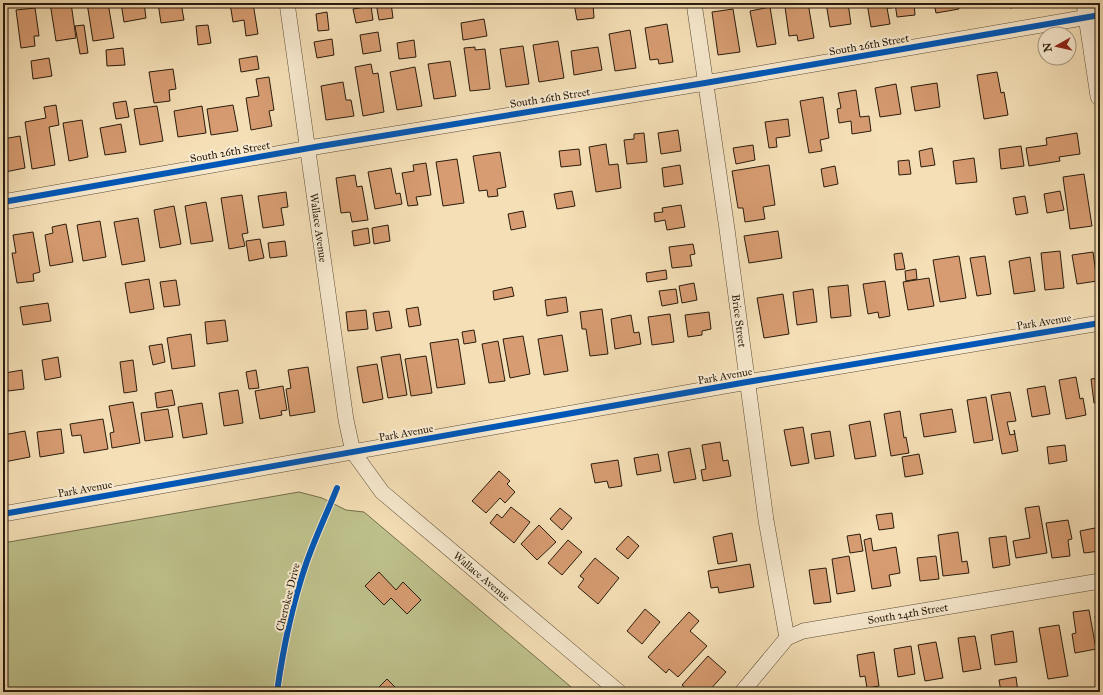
<svg xmlns="http://www.w3.org/2000/svg" width="1103" height="695" font-family="'IM FELL Great Primer',serif">
	<rect width="100%" height="100%" fill="#f5dfb6"/>
	<filter id="stains"><feTurbulence type="fractalNoise" baseFrequency=".005" numOctaves="4"/><feColorMatrix values="0 0 0 0 .2 0 0 0 0 .09 0 0 0 0 .02 0 0 0 .5 -.17"/></filter>
	<radialGradient id="worn" r=".72"><stop offset=".6" stop-color="#630" stop-opacity="0"/><stop offset="1" stop-color="#630" stop-opacity=".3"/></radialGradient>
	<path fill="#bec18c" stroke="#746e4c" d="M299 492 322 498 346 510 364 512 577 692H3V543Z"/>
	<path fill="#d79c71" stroke="#291c0d" d="M50 3H71L76 38 56 41Z
		M87 3H108L114 38 93 41Z
		M121 3H144L146 18 124 22Z
		M158 3H181L184 20 161 23Z
		M230 3H253L258 34 246 36 244 20 233 22Z
		M376 3H391L393 18 379 20Z
		M574 3H593L594 18 577 20Z
		M808 3 814 38 798 41 797 35 789 36 785 7Z
		M826 3H848L851 24 830 27Z
		M867 3H891L892 8H887L890 24 871 27Z
		M895 3H914L915 15 897 17Z
		M934 3H958L959 9 936 13Z
		M1009 3H1039L1010 8Z
		M371 6 373 20 356 23 353 9Z
		M770 7 776 44 757 47 750 11Z
		M35 8 39 36H34L35 46 21 48 16 10Z
		M733 9 740 52 718 55 712 12Z
		M327 12 329 30 318 31 316 14Z
		M3 16 7 45H3Z
		M484 19 487 36 463 40 461 23Z
		M667 24 673 62 659 64 658 59 650 60 645 28Z
		M84 25 88 53 80 54 75 26Z
		M208 25 211 43 198 45 196 26Z
		M630 30 636 68 615 71 609 34Z
		M378 32 381 51 363 54 360 35Z
		M332 39 334 55 317 58 314 42Z
		M414 40 416 57 399 59 397 43Z
		M558 41 564 78 539 82 533 45Z
		M523 46 529 84 506 87 500 49Z
		M475 47V50L485 49 490 89 470 91 464 48Z
		M598 47 602 70 574 75 571 51Z
		M123 48 125 65 107 66 106 50Z
		M257 56 259 69 241 72 239 59Z
		M49 58 52 76 33 79 31 61Z
		M450 61 456 96 434 99 428 64Z
		M371 64 373 74 378 73 384 112 363 116 355 67Z
		M415 67 422 106 397 110 390 72Z
		M173 69 176 89 169 90 170 101 154 103 149 72Z
		M997 72 1001 93 1004 92 1008 115 984 119 977 75Z
		M269 77 274 110 269 111 272 126 251 130 246 98 259 96 256 79Z
		M343 82 346 100H351L354 116 326 120 321 86Z
		M937 83 940 107 915 111 911 87Z
		M896 84 901 114 880 117 875 88Z
		M856 90 860 117 869 116 871 131 852 134 851 121 839 123 837 109 841 108 838 93Z
		M823 97 829 138 820 140 822 151 809 153 800 101Z
		M126 101 129 117 116 119 113 103Z
		M56 105 59 125 49 127 55 165 32 169 25 122 46 118 44 107Z
		M233 105 238 131 211 135 207 109Z
		M157 106 163 141 140 145 134 109Z
		M202 106 206 133 178 137 174 111Z
		M788 119 790 136 776 138 777 147 769 148 765 122Z
		M82 120 88 157 69 161 63 123Z
		M121 124 126 152 105 155 100 128Z
		M678 130 681 151 661 154 658 133Z
		M644 133 647 162 627 164 624 140 634 139V134Z
		M1077 133 1080 154 1059 157 1060 161 1029 166 1026 148 1047 145 1046 138Z
		M20 136 25 168 5 172 3 157V139Z
		M606 144 609 165 618 164 621 188 596 192 589 147Z
		M753 145 755 160 736 164 733 148Z
		M1021 146 1024 166 1001 169 999 149Z
		M932 148 935 165 921 167 919 151Z
		M579 149 581 165 561 167 559 151Z
		M500 152 506 187 497 189 498 196 488 197 487 190 479 191 473 156Z
		M974 158 977 182 956 184 953 161Z
		M457 159 464 203 443 206 436 162Z
		M909 160 911 174 899 175 898 161Z
		M426 163 431 195 416 197 418 205 408 206 402 173 414 171 413 165Z
		M680 165 683 184 664 187 662 168Z
		M769 165 775 205 763 207 765 219 745 222 743 208H738L732 171Z
		M835 166 838 184 824 187 821 169Z
		M391 168 396 194 400 193 402 204 375 209 368 172Z
		M1084 174 1092 226 1070 229 1063 177Z
		M355 175 357 187 362 186 368 220 352 222 350 212 341 213 336 178Z
		M572 191 575 206 557 209 554 194Z
		M1060 191 1064 210 1047 213 1044 194Z
		M286 192 288 207 281 208 284 225 263 228 258 196Z
		M242 195 248 233 242 234 245 246 229 249 221 198Z
		M1025 196 1028 213 1016 215 1013 198Z
		M206 202 213 241 191 244 185 206Z
		M681 205 685 227 667 230 665 220 655 222 654 213 663 212 662 208Z
		M174 206 181 244 160 248 154 210Z
		M523 211 526 227 511 230 508 214Z
		M138 218 145 261 122 265 114 222Z
		M100 221 106 257 83 261 77 225Z
		M66 224 73 262 50 266 45 235 53 233 52 227Z
		M388 225 390 241 374 244 372 228Z
		M368 228 370 243 354 246 352 231Z
		M778 231 782 258 749 263 744 236Z
		M33 232 40 272 33 274 34 281 17 283 12 253H16L13 235Z
		M260 239 264 258 249 261 246 241Z
		M285 241 287 256 270 258 268 243Z
		M693 244 695 254 690 255 692 266 672 268 669 247Z
		M1060 251 1064 288 1045 290 1041 253Z
		M1093 252 1097 281 1077 284 1072 255Z
		M902 253 905 269 896 270 894 254Z
		M959 256 966 298 940 302 933 260Z
		M985 256 991 294 977 296 970 258Z
		M1030 257 1035 291 1014 294 1009 261Z
		M916 269 917 279 906 281 905 271Z
		M666 270 667 279 647 282 646 273Z
		M929 278 934 306 908 310 903 282Z
		M149 279 154 309 130 313 125 283Z
		M176 280 180 305 164 307 160 282Z
		M885 281 890 316 879 318 878 312 868 314 863 284Z
		M694 283 697 300 682 303 679 286Z
		M848 285 851 316 831 318 828 287Z
		M512 287 514 296 494 300 493 291Z
		M676 289 678 303 662 306 659 291Z
		M813 289 817 322 797 325 793 292Z
		M783 294 789 334 764 338 757 298Z
		M566 297 568 312 547 316 545 300Z
		M48 303 51 321 23 325 20 307Z
		M418 307 421 325 409 327 406 309Z
		M602 309 608 354 590 356 586 329H582L580 312Z
		M366 310 368 329 348 331 346 312Z
		M389 311 392 328 376 331 373 313Z
		M709 312 711 329 702 331V335L688 337 685 315Z
		M670 314 674 342 652 345 648 317Z
		M631 315 634 333 639 332 641 344 615 349 611 319Z
		M225 320 228 341 207 344 205 322Z
		M474 330 476 342 464 344 462 332Z
		M191 334 195 366 172 369 167 338Z
		M562 335 568 371 544 375 538 339Z
		M523 336 530 374 510 378 503 339Z
		M458 339 465 384 437 388 430 343Z
		M498 341 505 381 489 383 482 344Z
		M162 344 165 362 153 365 149 346Z
		M400 354 407 395 388 398 381 357Z
		M426 356 432 393 411 396 405 359Z
		M58 357 61 377 45 380 42 360Z
		M133 360 137 391 124 393 120 362Z
		M377 364 383 399 363 403 357 367Z
		M308 367 315 412 290 416 286 389 291 388 288 370Z
		M22 370 24 389 8 391 5 373Z
		M256 370 259 388 249 389 246 372Z
		M1076 377 1080 399 1083 398 1086 415 1066 419 1059 380Z
		M1100 378V403H1094L1091 379Z
		M283 386 287 410 281 411 282 415 260 419 255 391Z
		M1045 386 1050 414 1032 417 1027 389Z
		M172 390 175 405 157 408 155 393Z
		M238 390 243 423 224 426 219 393Z
		M1010 392 1016 421 1007 422 1010 435 1015 434 1014 430 1018 451 1002 454 991 395Z
		M986 397 993 440 974 443 967 400Z
		M133 402 140 443 112 448 110 433 114 432 109 406Z
		M202 403 207 434 183 438 178 407Z
		M168 409 173 437 145 441 141 413Z
		M952 409 956 432 924 437 920 414Z
		M900 411 904 438 906 437 909 453 891 456 884 414Z
		M103 419 108 449 84 453 81 435 72 436 70 424Z
		M870 421 876 456 855 459 849 425Z
		M803 427 809 463 791 466 784 430Z
		M61 429 64 453 40 457 37 432Z
		M25 431 30 457 4 462 3 435Z
		M830 431 834 456 815 459 811 434Z
		M720 442 723 461 728 460 731 476 703 481 701 470 706 469 702 445Z
		M1065 445 1067 461 1049 464 1047 447Z
		M690 448 696 479 674 483 668 452Z
		M658 454 661 471 637 475 634 458Z
		M919 454 923 474 905 477 902 457Z
		M618 460 622 486 609 488 607 481 595 483 591 464Z
		M499 471 510 481 507 484 515 492 505 503 500 498 486 513 472 501Z
		M1039 506 1047 553 1016 558 1013 541 1030 538 1025 508Z
		M511 507 530 522 514 543 490 523 497 514 502 518Z
		M560 508 572 518 562 530 550 519Z
		M892 513 894 528 879 530 876 515Z
		M1068 520 1072 539 1068 540 1070 556 1052 558 1046 523Z
		M539 525 556 542 537 560 521 544Z
		M1100 527V551L1084 553 1080 531Z
		M958 532 962 562 967 561 969 573 943 576 938 535Z
		M732 533 737 561 718 564 713 537Z
		M860 534 863 551 850 553 847 536Z
		M628 536 639 546 628 559 616 549Z
		M1006 536 1010 565 993 568 989 538Z
		M871 538 873 551 896 547 900 573 889 575 891 586 872 589 864 540Z
		M568 540 582 552 562 575 548 563Z
		M849 556 855 591 837 594 832 559Z
		M936 556 939 579 920 581 917 558Z
		M595 558 619 578 598 604 578 587 584 579 580 576Z
		M750 564 754 587 719 593 718 587 711 588 708 571Z
		M826 568 831 602 814 604 809 570Z
		M379 572 396 590 403 582 421 600 407 614 391 598 384 605 365 586Z
		M645 609 660 622 642 644 627 631Z
		M1089 610 1096 649 1075 653 1072 634 1076 633 1073 612Z
		M689 612 699 621 690 631 707 646 678 677 669 669 666 673 648 657Z
		M1100 615V632H1098L1095 616Z
		M1059 625 1068 676 1048 679 1039 628Z
		M1013 631 1017 662 995 665 991 635Z
		M975 636 981 669 963 672 958 638Z
		M936 642 943 678 925 681 918 645Z
		M911 646 915 674 898 677 894 649Z
		M874 652 879 686 867 688 865 676 860 677 857 655Z
		M708 656 726 672 708 692H690L682 685Z
		M1016 677 1018 692H1001L999 680Z
		M387 679 400 692H374Z"/>
	<g fill="none" stroke-linecap="round" stroke-linejoin="round">
		<g stroke="#5c4d37" stroke-width="16">
			<g id="minor">
				<path id="s1" d="M287 3 346 420 353 452 382 492 619 692"/>
				<path id="s2" d="M694 3 727 229 766 520 787 638"/>
				<path d="M3 202 321 146 705 83 1100 15"/>
				<path d="M3 514 747 382 1100 323"/>
				<path id="s3" d="M742 692 787 638 803 631 1100 581"/>
			</g>
		</g>
		<g stroke="#5c4d37" stroke-width="20">
			<path id="tertiary" d="M1086 3 1100 96"/>
		</g>
		<use href="#minor" stroke="#f8ead0" stroke-width="15"/>
		<use href="#tertiary" stroke="#f8ead0" stroke-width="19"/>
		<g stroke="#f8ead0" stroke-width="8">
			<path id="cycleway" d="M3 202 321 146 705 83 1100 15
				M3 514 747 382 1100 323
				M277 692C283 649 292 605 306 564 315 538 327 513 337 488"/>
		</g>
		<use href="#cycleway" stroke="#0057b8" stroke-width="6"/>
	</g>
	<g text-anchor="middle" dominant-baseline="central" stroke-width="4" stroke-linejoin="round" paint-order="stroke">
		<g font-size="11" fill="#291c0d" stroke="#f8ead0">
			<text transform="translate(869 45) rotate(-10)">South 26th Street</text>
			<text transform="translate(550 98) rotate(-9)">South 26th Street</text>
			<text transform="translate(230 152) rotate(-10)">South 26th Street</text>
			<text stroke="none"><textPath href="#s1" startOffset="227">Wallace Avenue</textPath></text>
			<text stroke="none"><textPath href="#s2" startOffset="321">Brice Street</textPath></text>
			<text transform="translate(1044 322) rotate(-9)">Park Avenue</text>
			<text transform="translate(725 376) rotate(-10)">Park Avenue</text>
			<text transform="translate(406 433) rotate(-10)">Park Avenue</text>
			<text transform="translate(85 489) rotate(-10)">Park Avenue</text>
			<text stroke="none"><textPath href="#s1" startOffset="634">Wallace Avenue</textPath></text>
			<text transform="translate(288 597) rotate(-76)">Cherokee Drive</text>
			<text stroke="none"><textPath href="#s3" startOffset="194">South 24th Street</textPath></text>
		</g>
	</g>
	<rect width="1103" height="695" fill="none" stroke="#f5dfb6" stroke-width="16"/>
	<rect x="4" y="4" width="1095" height="687" fill="none" stroke="#291c0d" stroke-width="2"/>
	<rect x="8" y="8" width="1087" height="679" fill="none" stroke="#291c0d"/>
	<g transform="translate(1057 46) rotate(262)"><circle r="19" fill="#f8ead0" stroke="#a59882"/>
	<path d="M0-3L7 15L0 10L-7 15Z" fill="#8f2418"/>
	<text y="-6" font-size="11" font-weight="bold" text-anchor="middle" fill="#291c0d">N</text>
	</g>
	<rect width="100%" height="100%" filter="url(#stains)"/>
	<rect width="100%" height="100%" fill="url(#worn)"/>
</svg>
